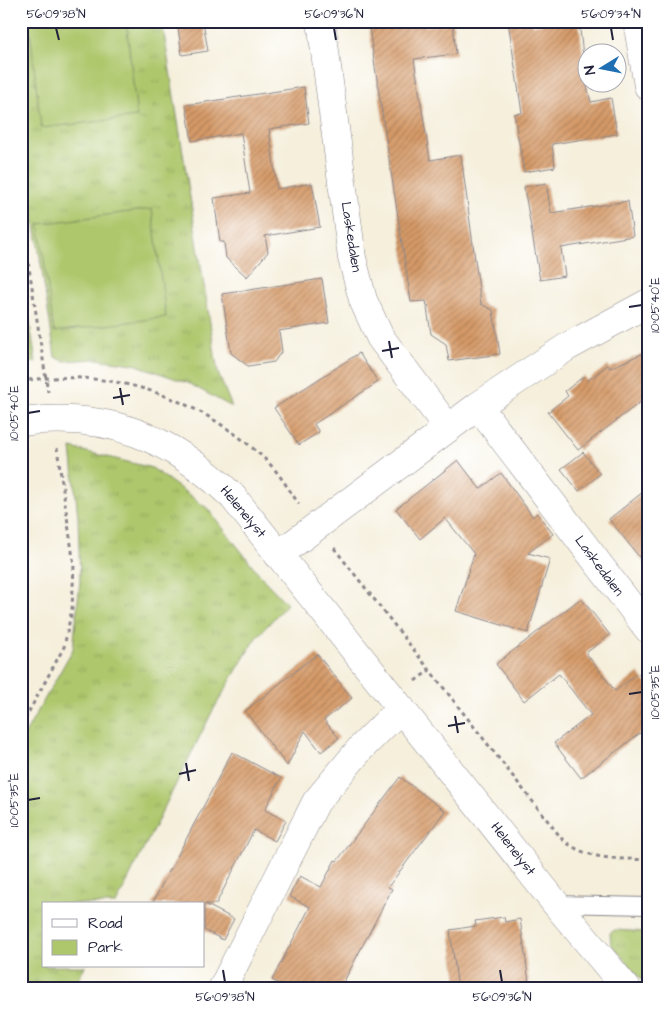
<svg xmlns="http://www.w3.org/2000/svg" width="669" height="1010" font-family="'Architects Daughter',sans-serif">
	<defs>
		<pattern id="grass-tufts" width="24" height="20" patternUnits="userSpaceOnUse" patternTransform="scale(1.25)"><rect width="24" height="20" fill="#aec76c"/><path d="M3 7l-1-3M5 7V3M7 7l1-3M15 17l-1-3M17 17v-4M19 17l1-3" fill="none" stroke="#95ab5e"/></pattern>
		<pattern id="building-hatch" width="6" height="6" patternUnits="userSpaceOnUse" patternTransform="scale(1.25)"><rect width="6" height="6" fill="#d69a67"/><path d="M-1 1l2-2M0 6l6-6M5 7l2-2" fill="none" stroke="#ad7d56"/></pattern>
	</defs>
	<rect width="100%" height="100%" fill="#fff"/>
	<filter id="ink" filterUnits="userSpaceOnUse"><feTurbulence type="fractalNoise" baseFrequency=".02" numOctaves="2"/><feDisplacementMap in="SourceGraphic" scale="10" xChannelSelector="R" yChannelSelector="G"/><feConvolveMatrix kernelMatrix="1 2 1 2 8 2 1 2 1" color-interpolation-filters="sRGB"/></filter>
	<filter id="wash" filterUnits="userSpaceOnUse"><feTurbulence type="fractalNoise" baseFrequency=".0096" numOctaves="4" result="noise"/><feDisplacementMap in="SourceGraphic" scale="20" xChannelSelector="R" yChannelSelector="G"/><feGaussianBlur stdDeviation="1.12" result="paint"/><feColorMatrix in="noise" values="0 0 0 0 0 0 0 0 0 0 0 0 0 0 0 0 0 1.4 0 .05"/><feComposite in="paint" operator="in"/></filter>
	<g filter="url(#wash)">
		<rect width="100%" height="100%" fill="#f5efdc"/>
		<path fill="url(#grass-tufts)" stroke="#687454" d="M21 21H162L218 373 232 407 188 383 134 364 96 359 64 361 55 357 21 132Z
			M21 268 36 362 21 364Z
			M71 448 152 468 207 508 264 580 287 604 255 639 212 712 116 904H44V966H85L73 989H21V741L73 649 80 581 78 517Z
			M615 930 648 932V987L611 944 610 933Z"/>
		<path fill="#aec76c" stroke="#687454" d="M29 21H126L137 117 41 128Z
			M152 209 166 317 54 332 39 224Z"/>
		<g id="blocks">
			<path fill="url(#building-hatch)" d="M177 21H203L208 51 182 55Z
				M368 21H424L425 26 453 23 456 54 414 59 430 160 461 155 481 304 493 310 500 354 449 361 446 344 431 334 427 308 429 306H427L426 301 411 302Z
				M508 21H532L533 25 557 21H579L586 82 591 102 611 98 617 134 552 144 555 167 524 172 514 114 522 113Z
				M304 87 309 123 269 129 277 189 312 183 320 227 265 236 268 252 247 277 226 258 224 242H220L214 198 250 193 241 133 192 141 186 105Z
				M546 183 551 213 628 201 633 236 561 248 565 276 540 280 524 187Z
				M322 279 329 323 279 331 282 351 274 362 248 366 231 353 222 294Z
				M648 351V396L578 450 548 412 568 396 565 391 584 376 587 381 608 365 610 368Z
				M359 353 378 382 314 424 319 432 299 445 274 408Z
				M583 452 600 474 579 491 561 469Z
				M458 460 480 489 501 473 533 517 537 513 553 534 528 553 550 559 528 633 456 611 474 554 445 518 420 539 396 509Z
				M648 488V568L609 519Z
				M581 598 610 635 586 653 615 691 638 673 648 685V727L581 778 554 743 591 715 559 674 524 701 496 664Z
				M317 654 352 698 324 720 339 738 321 752 305 731 287 766 245 711Z
				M232 752 281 778 265 810 286 821 275 841 254 830 216 904H205L234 919 223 940 204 930V904H152Z
				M400 777 445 811 388 887 392 889 340 989H288L272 980 310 907 289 896 300 876 321 887 335 860 337 861Z
				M504 917 505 922 520 919 530 989H458L450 930 476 926 475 921Z"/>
		</g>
	</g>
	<g filter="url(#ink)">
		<use href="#blocks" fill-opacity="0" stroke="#8c888c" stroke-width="1"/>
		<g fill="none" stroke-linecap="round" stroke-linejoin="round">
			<g stroke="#8c888c" stroke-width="18">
				<path id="lane" d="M556 904 648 906"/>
			</g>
			<g stroke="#8c888c" stroke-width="29">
				<path id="street" d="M321 21 352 258 363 300 380 337 448 428
					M637 21 648 86
					M478 406 648 629
					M21 422C108 411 171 437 233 497L556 904 627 989
					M278 555 478 406 567 347 648 303
					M222 989 316 802 361 748 401 708"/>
			</g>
			<path stroke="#8c888c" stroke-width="3" stroke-dasharray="4 4" stroke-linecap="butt" d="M21 215 48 392
				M21 381C113 367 200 397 267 461 279 473 289 490 299 504
				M334 548 562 839C588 861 616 858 648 860
				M415 681 430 670
				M21 726 64 647 72 609 74 565 57 448"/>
			<use href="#lane" stroke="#fff" stroke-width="16"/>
			<use href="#street" stroke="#fff" stroke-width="28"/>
		</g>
	</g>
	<path fill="none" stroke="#22223b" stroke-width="2" d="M56 28 59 40M334 28 336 40M611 28 613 40M629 307 642 305M389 341 392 358M382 351 399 348M120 388 123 405M113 398 130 395M28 413 40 411M629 694 642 692M455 716 458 733M448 726 465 723M186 763 189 781M179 774 196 770M28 800 40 798M223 970 225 982M500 970 502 982"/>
	<g text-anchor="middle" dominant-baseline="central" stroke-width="5" stroke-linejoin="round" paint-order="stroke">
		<g font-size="14" fill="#22223b" stroke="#fff">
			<text transform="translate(351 237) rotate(81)">Laskedalen</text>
			<text transform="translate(243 512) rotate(50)">Helenelyst</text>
			<text transform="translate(599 566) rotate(53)">Laskedalen</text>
			<text transform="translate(513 849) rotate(52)">Helenelyst</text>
		</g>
	</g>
	<rect width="669" height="1010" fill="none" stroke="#fff" stroke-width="55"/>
	<rect x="42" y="902" width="162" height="65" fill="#ffffff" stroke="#a7a7b1"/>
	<rect x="52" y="919" width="25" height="8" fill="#ffffff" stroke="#a7a7b1"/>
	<text x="88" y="928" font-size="15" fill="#22223b">Road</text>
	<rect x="52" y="940" width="25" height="15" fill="#aec76c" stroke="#a7a7b1"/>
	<text x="88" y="952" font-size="15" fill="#22223b">Park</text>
	<g transform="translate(602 68) rotate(260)"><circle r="24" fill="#ffffff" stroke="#a7a7b1"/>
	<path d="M0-4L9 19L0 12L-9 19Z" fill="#1f6fb2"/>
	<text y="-8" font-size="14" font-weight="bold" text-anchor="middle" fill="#22223b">N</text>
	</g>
	<rect x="28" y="28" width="614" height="954" fill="none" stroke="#22223b" stroke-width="2"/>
	<g font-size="12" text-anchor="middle" fill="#22223b">
		<text x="56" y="18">56°09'38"N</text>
		<text x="334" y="18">56°09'36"N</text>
		<text x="611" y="18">56°09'34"N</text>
		<text transform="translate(655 305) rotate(-90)" y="4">10°05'40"E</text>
		<text transform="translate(14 413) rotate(-90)" y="4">10°05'40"E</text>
		<text transform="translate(655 692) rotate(-90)" y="4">10°05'35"E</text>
		<text transform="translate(14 800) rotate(-90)" y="4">10°05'35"E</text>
		<text x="225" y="1001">56°09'38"N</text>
		<text x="502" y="1001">56°09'36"N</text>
	</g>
</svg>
